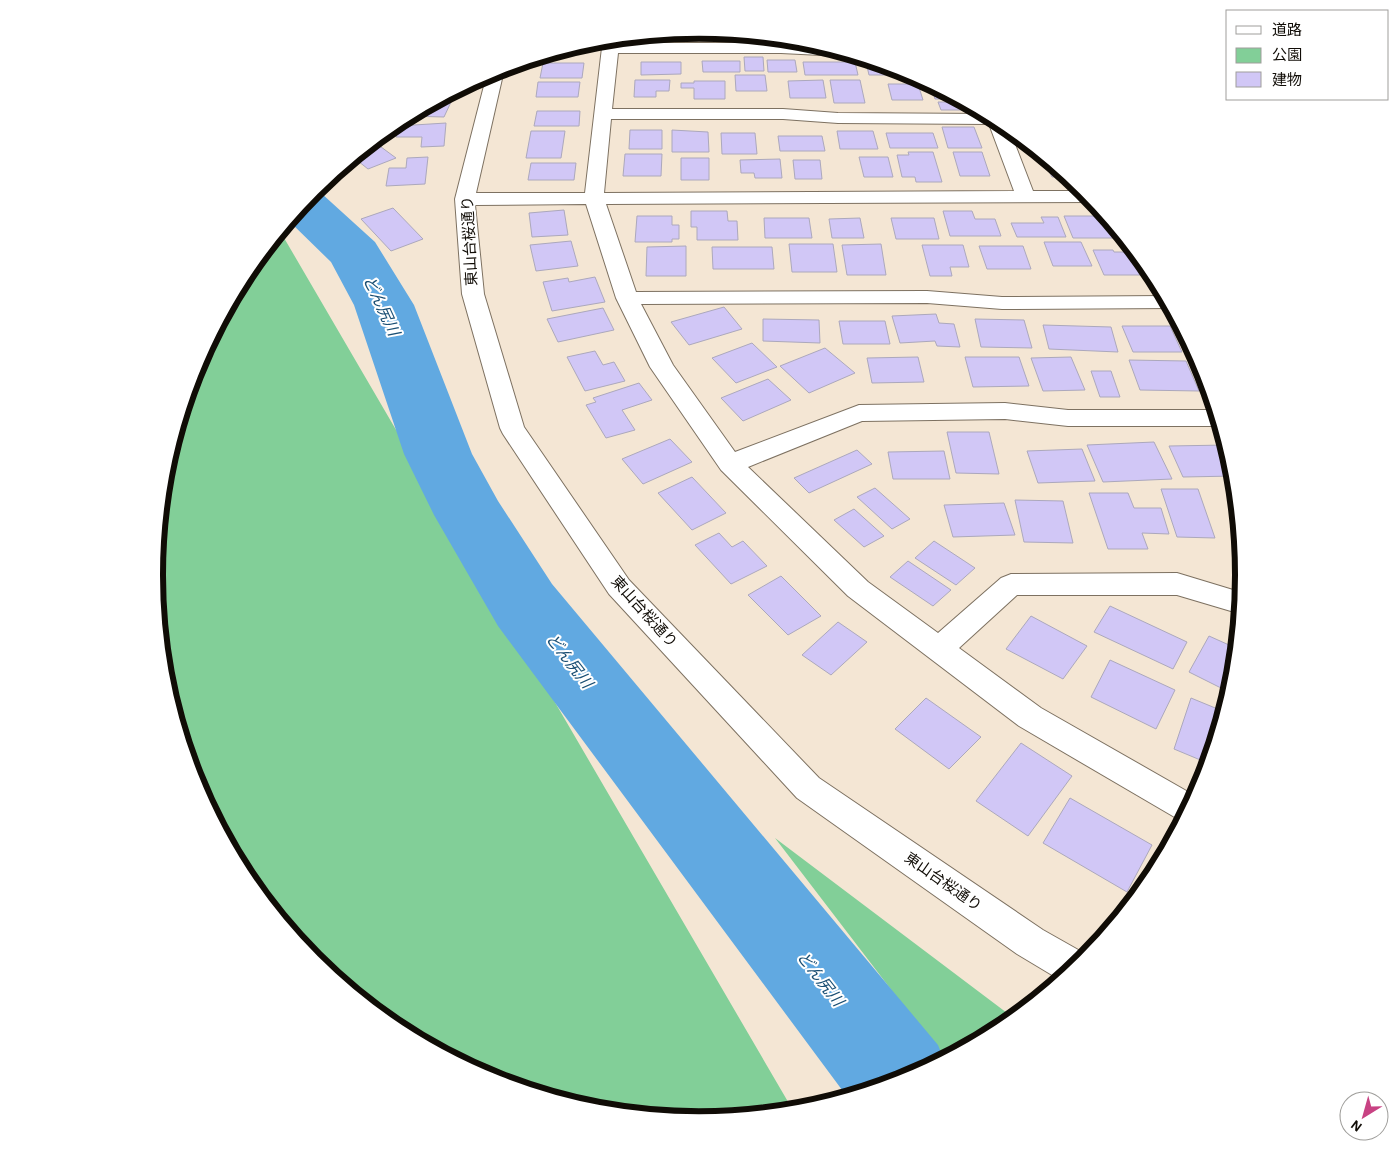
<svg xmlns="http://www.w3.org/2000/svg" width="1399" height="1151" font-family="'Alegreya Sans','Noto Sans JP',sans-serif">
	<rect width="100%" height="100%" fill="#f4e6d4"/>
	<path fill="#82cf98" d="M280 231 794 1112 699 1121 593 1110 490 1079 396 1029 314 961 246 878 195 784 164 682 154 575 165 469 196 366 246 272Z
		M775 838 1015 1019 1002 1029 945 1060Z"/>
	<g fill="none" stroke-linecap="round" stroke-linejoin="round">
		<path fill="#61a9e1" fill-rule="evenodd" d="M313 191 321 193 375 242 414 305 472 454 498 501 552 584 938 1045 944 1060 908 1080 848 1098 498 626 434 515 404 454 354 305 331 262 289 221Z"/>
	</g>
	<path fill="#d1c7f6" stroke="#aca8bc" d="M700 30 720 32V35H685V31Z
		M589 42 588 49H572L571 55H546Z
		M744 57H763L764 71H745Z
		M767 60H795L797 72H768Z
		M702 61H740V72H703Z
		M641 62H681V74L641 75Z
		M803 62H855L858 75H805Z
		M866 62H878L906 71 907 75H869Z
		M543 63H584L582 78H540Z
		M735 75H765L767 91H736Z
		M635 80H670L669 91H656V97H634Z
		M823 80 826 98H790L788 81Z
		M830 80H860L865 103H834Z
		M694 81H725V99H694V88H681V83H694Z
		M538 82H580L578 97H536Z
		M888 84H918L923 100H892Z
		M930 84H931L960 99H935Z
		M434 102H451L444 117 407 116Z
		M938 102H965L968 110H941Z
		M537 111H580L579 126H534Z
		M446 123 444 146 421 147 422 137H396L398 126Z
		M942 127H974L982 148H948Z
		M630 130H662V149H629Z
		M672 130 708 132 709 152H672Z
		M531 131H565L561 158H526Z
		M837 131H873L878 149H840Z
		M721 133H755L757 154H722Z
		M886 133H933L938 148H890Z
		M778 136H822L825 151H780Z
		M377 144 396 158 368 169 353 157 364 149Z
		M908 152H933L942 182H916L915 177H902L897 155H909Z
		M953 152H982L990 176H960Z
		M625 154H662L661 176H623Z
		M428 157 425 184 386 186 389 168H406L407 158Z
		M859 157H888L893 177H864Z
		M681 158H709V180H681Z
		M780 159 782 178H755L754 173H741L740 160Z
		M793 160H820L822 179H795Z
		M531 163H576L574 180H528Z
		M1057 166 1079 184 1070 185 1066 177H1052L1047 167Z
		M393 208 423 239 391 251 361 219Z
		M564 210 568 235 532 237 529 213Z
		M691 211H727L728 221H737L738 240H697V227H691Z
		M943 211H972L975 219H995L1001 236H950Z
		M637 216H672V225H679V239H672V242H635Z
		M1064 216H1099L1101 222H1112L1125 238H1073Z
		M1041 217H1058L1066 237H1017L1011 223H1044Z
		M764 218H809L812 238H765Z
		M860 218 864 238H832L829 219Z
		M891 218H934L939 239H896Z
		M571 241 578 266 536 271 530 245Z
		M1044 242H1081L1092 266H1053Z
		M789 244H833L837 272H792Z
		M881 244 886 275H847L842 245Z
		M922 245H963L969 267H950L952 276H930Z
		M686 246V276H646L647 247Z
		M979 246H1023L1031 269H987Z
		M712 247H772L774 269H713Z
		M1093 250H1113L1114 252H1130L1140 275H1104Z
		M595 277 605 302 552 311 543 282 568 278 569 282Z
		M724 307 742 329 689 345 671 322Z
		M603 308 614 330 558 342 547 319Z
		M936 314 939 323 954 324 960 347 937 346 935 341 900 343 892 316Z
		M763 319 819 320 820 343 763 341Z
		M975 319 1024 320 1032 348 981 347Z
		M839 321H885L890 344H843Z
		M1043 325 1111 327 1118 352 1049 349Z
		M1122 326H1170L1182 352H1133Z
		M752 343 777 367 736 383 712 358Z
		M825 348 855 373 809 393 780 366Z
		M595 351 603 365 614 362 625 381 585 391 567 357Z
		M918 357 924 382 872 383 867 358Z
		M965 357H1019L1029 386 973 387Z
		M1071 357 1085 390 1043 391 1031 358Z
		M1129 360 1186 361 1199 391 1140 390Z
		M1091 371H1111L1120 397H1100Z
		M768 379 791 400 743 421 721 398Z
		M639 383 652 400 622 410 635 430 606 438 586 405 596 402 593 398Z
		M947 432H989L999 474 956 473Z
		M670 439 692 462 643 484 622 459Z
		M1154 442 1172 479 1103 482 1087 445Z
		M1227 445 1235 476 1183 477 1169 446Z
		M1082 449 1095 481 1038 483 1027 451Z
		M857 450 872 464 809 493 794 478Z
		M944 451 950 479H893L888 452Z
		M692 477 726 513 692 530 658 493Z
		M875 488 910 519 892 529 857 497Z
		M1161 489H1198L1215 538 1177 537Z
		M1089 493H1128L1134 508H1161L1169 534 1142 533 1148 549H1108Z
		M1015 500 1063 501 1073 543 1024 542Z
		M1004 503 1015 535 953 537 944 505Z
		M854 509 884 536 864 547 834 520Z
		M719 533 732 547 743 541 767 566 731 584 695 545Z
		M934 541 975 568 956 585 915 558Z
		M908 561 951 590 933 606 890 577Z
		M781 576 821 616 788 635 748 595Z
		M1110 606 1187 642 1173 669 1094 632Z
		M1031 616 1087 646 1063 679 1006 649Z
		M838 622 867 642 831 675 802 655Z
		M1209 636 1238 649 1234 682 1231 693 1189 672Z
		M1110 660 1175 690 1156 729 1091 697Z
		M926 698 981 737 949 769 895 729Z
		M1191 698 1225 712 1210 764 1174 749Z
		M1021 743 1072 776 1028 836 976 801Z
		M1070 798 1152 845 1127 892 1043 843Z
		M1168 846 1170 847 1149 884Z"/>
	<g fill="none" stroke-linecap="round" stroke-linejoin="round">
		<g stroke="#7d7161" stroke-width="2">
			<path id="minor" d="M618 38 619 43H781L821 45 848 53 841 56 781 53H618L612 109H783L838 113 987 114 1008 126 1033 191H1086L1095 202 606 204 636 292 927 291 1002 297 1165 296 1172 308 1002 309 927 303 641 304 673 365 735 452 859 405 1005 403 1068 410H1217L1221 425 1219 426H1068L1005 419 862 421 748 467 868 582 938 633 1001 578 1011 574 1177 573 1243 593 1241 614 1177 595H1017L959 648 1041 708 1197 797 1183 822 1019 726 848 596 721 470 650 367 616 298 586 204 475 205 484 294 524 427 629 580 819 778 1043 930 1089 956 1062 981 1017 954 797 798 609 594 503 434 500 428 462 294 455 199 487 74 503 68 504 70 476 193H585L603 39ZM611 119H783L838 123 989 124 1014 191 604 193Z"/>
		</g>
		<use href="#minor" fill="#fff" fill-rule="evenodd"/>
	</g>
	<g text-anchor="middle" dominant-baseline="central" stroke-width="4" stroke-linejoin="round" paint-order="stroke">
		<g font-size="15" fill="#100c06" stroke="#fff">
			<text transform="translate(470 241) rotate(-93)">東山台桜通り</text>
			<text transform="translate(644 612) rotate(48)">東山台桜通り</text>
			<text transform="translate(943 882) rotate(35)">東山台桜通り</text>
		</g>
		<g font-size="16" font-style="italic" fill="#1a4f74" stroke="#fff">
			<text transform="translate(381 306) rotate(65)">どん尻川</text>
			<text transform="translate(569 661) rotate(52)">どん尻川</text>
			<text transform="translate(820 979) rotate(52)">どん尻川</text>
		</g>
	</g>
	<path d="M0 0H1399V1151H0ZM163 575a536 536 0 1 1 1072 0a536 536 0 1 1-1072 0Z" fill="#fff" fill-rule="evenodd"/>
	<path fill="none" stroke="#100c06" stroke-width="6" d="M163 575a536 536 0 1 1 1072 0a536 536 0 1 1-1072 0Z"/>
	<rect x="1226" y="10" width="162" height="90" fill="#ffffff" stroke="#9f9e9b"/>
	<rect x="1236" y="26" width="25" height="8" fill="#ffffff" stroke="#9f9e9b"/>
	<text x="1272" y="35" font-size="15" fill="#100c06">道路</text>
	<rect x="1236" y="48" width="25" height="15" fill="#82cf98" stroke="#9f9e9b"/>
	<text x="1272" y="60" font-size="15" fill="#100c06">公園</text>
	<rect x="1236" y="72" width="25" height="15" fill="#d1c7f6" stroke="#9f9e9b"/>
	<text x="1272" y="85" font-size="15" fill="#100c06">建物</text>
	<g transform="translate(1364 1116) rotate(217)"><circle r="24" fill="#ffffff" stroke="#9f9e9b"/>
	<path d="M0-4L9 19L0 12L-9 19Z" fill="#c84283"/>
	<text y="-8" font-size="14" font-weight="bold" text-anchor="middle" fill="#100c06">N</text>
	</g>
</svg>
